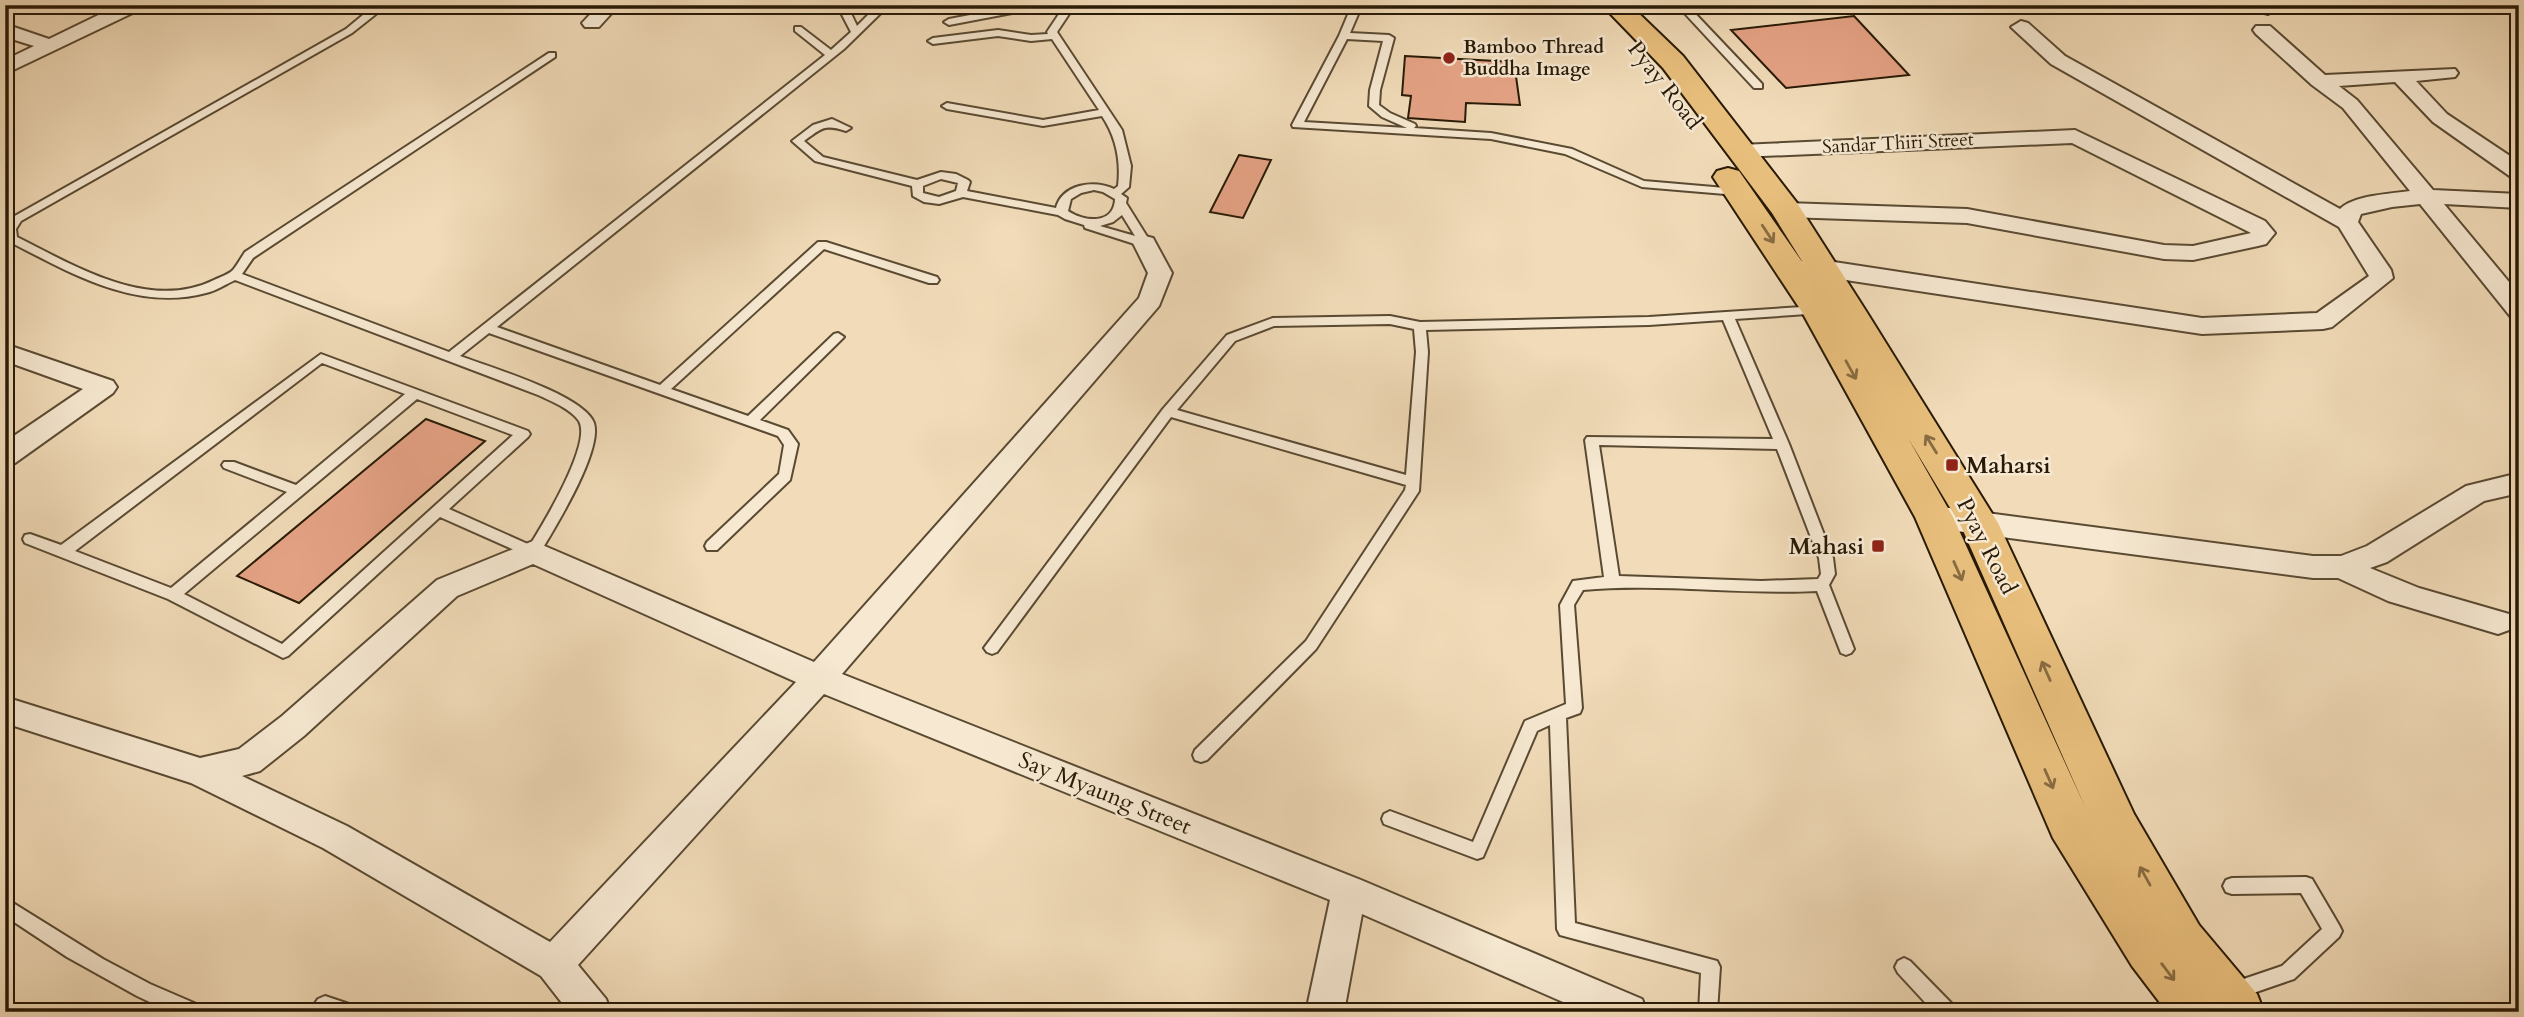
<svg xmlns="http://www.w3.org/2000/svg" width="2524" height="1017" font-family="Cardo,serif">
	<rect width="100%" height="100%" fill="#f1dbb8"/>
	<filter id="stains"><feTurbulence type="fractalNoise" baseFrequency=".00286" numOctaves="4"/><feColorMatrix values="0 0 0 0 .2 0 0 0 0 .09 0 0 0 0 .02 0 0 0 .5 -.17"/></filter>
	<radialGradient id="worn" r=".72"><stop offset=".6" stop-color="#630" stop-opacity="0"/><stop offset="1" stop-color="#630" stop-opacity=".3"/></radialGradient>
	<path fill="#e6a386" stroke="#281a06" stroke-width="2" d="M1854 16 1909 75 1786 88 1731 30Z
		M1405 56 1514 62 1520 105 1466 103 1465 122 1408 118 1411 96 1402 95Z
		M1239 155 1271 160 1243 218 1210 212Z
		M426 419 485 441 299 603 237 576Z"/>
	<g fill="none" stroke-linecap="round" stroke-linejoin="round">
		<g stroke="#5a4a32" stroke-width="4">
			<path id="service" d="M372 5H382L376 14 352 33 21 221 16 229 17 237C75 266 149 312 214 280 220 277 228 275 233 270 237 265 241 258 245 252L549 53H555V57L253 258 242 274 449 352 825 55 795 31V27H801L831 50 851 32 837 5H847L857 26 878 5H889L844 49 497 327 660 385 818 242H826L937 277 939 280 937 283H929L824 249 671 389 748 416 834 334 838 333 844 337 760 420 788 430 798 444 790 480 717 550H707L705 546 707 542 779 474 784 445 778 436 489 333 460 356C489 367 584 395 594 423 603 451 553 531 538 556H528L440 517 288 656 283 658 168 599 25 543 23 539 25 535 30 534 61 545 321 354 528 431 530 434 528 437 449 509 530 545C543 524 592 444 579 421 571 409 551 401 538 395L235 280C226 284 216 291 206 293 135 312 69 272 8 241L5 228 13 217 346 29 369 10ZM322 363 405 394 296 485 234 462H224L222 465 224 468 287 492 171 588 75 551ZM417 399 513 435 282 644 184 594Z
				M1007 5H1017V10L1012 13 949 25 944 22 949 19 1007 8Z
				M1065 5H1075L1057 32 1122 130 1131 166 1129 187 1121 194 1127 198 1126 203 1151 243 1149 246H1141L1085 228 1084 225 1065 219 1058 215 963 197 939 204 924 202 913 196 912 186 815 161 792 141 813 125 832 119 851 128 846 131C824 124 822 128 804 141L823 157 917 180 941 172 956 174 968 180 970 182 967 191 1056 208C1062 184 1095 179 1114 189L1118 186C1121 160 1116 137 1102 116L1043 126 947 109 942 106 947 103 1043 120 1099 110 1052 39 1031 41 998 36 933 44 928 41 933 38 998 30 1031 35 1048 34 1047 32ZM941 179 958 183 956 191 939 197 923 193V186ZM1094 190 1103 192 1115 199C1114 225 1084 222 1068 211L1071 199 1081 193ZM1122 215 1135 236 1100 226 1113 222Z
				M1352 5H1362L1350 33 1389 35 1394 38 1380 90 1379 105 1390 113 1415 124 1416 126 1414 128 1491 133 1572 149 1644 181 1737 189 1743 192 1737 195 1642 187 1565 154 1491 139 1293 127 1292 125 1339 36ZM1347 39 1383 41 1370 90 1369 106 1382 117 1407 128 1304 122Z
				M1677 5H1687L1762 84V88H1754Z
				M1818 306 1824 310 1822 313 1735 319 1789 444 1833 558 1835 574 1829 585 1854 649 1851 653 1846 655 1841 653 1817 591C1739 595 1661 583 1583 590L1574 605 1582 708 1580 713 1566 718 1575 923 1717 961 1720 967 1717 1012H1699L1701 973 1560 935 1557 929 1550 725 1537 731 1483 857 1477 859 1384 824 1382 819 1384 814 1390 811 1473 842 1525 721 1566 704 1560 605 1573 581 1604 577 1585 440 1587 437 1773 439 1723 320 1649 325 1426 330 1428 352 1419 491 1316 649 1207 760 1201 762 1195 760 1193 755 1195 750 1306 641 1405 490 1406 485 1171 417 997 652 992 654 987 652 984 648 1163 409 1227 335 1273 318 1390 316 1420 322 1649 317ZM1390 324 1414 329 1416 352 1406 475 1177 410 1235 341 1274 326ZM1599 445 1777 449 1819 558 1821 574 1818 579 1761 581 1619 576Z
				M2306 877 2312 879 2339 925 2342 931 2339 937 2294 979 2233 1000 2226 997 2224 991 2226 985 2282 966 2322 929 2301 893 2232 894 2226 892 2223 886 2226 880 2232 878Z
				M5 898 103 959 150 984 201 1006 203 1012H171L137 996 67 957 5 916Z
				M1904 958 1910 961 1954 1006 1956 1012H1934L1898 973 1895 967 1898 961Z
				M325 996 355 1006 357 1012H309L318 999Z"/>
		</g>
		<g stroke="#5a4a32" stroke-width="4">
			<path id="minor" d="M119 5H143L141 9 5 74V60L34 46 5 37V24L49 39Z
				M599 5H619L599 27H585L582 23Z
				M2257 5H2276L2277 8 2268 14 2261 12Z
				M2021 21 2028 23 2065 56 2340 209C2354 195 2390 194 2410 191L2343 108 2312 85 2256 34 2253 30 2256 26H2270L2325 75 2455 69 2458 73 2455 77 2416 81 2447 114 2519 162V178L2511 177 2433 122 2395 82 2339 86 2357 100 2433 190 2519 194V208L2444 204 2519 294V318L2510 316 2420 204 2392 207 2361 214 2358 222 2391 270 2393 278 2332 327 2323 329 2202 334 1793 272 1789 267 1793 262 1821 260 2202 318 2317 313 2369 276 2339 227 2051 64 2011 27Z
				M2075 130 2265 221 2275 233 2266 244 2258 246 2193 260 2164 259 1967 223 1786 217 1778 215 1775 210 1778 205 1786 203 1967 209 2164 245 2193 246 2251 233 2072 143 1740 157 1732 156 1729 151 1732 146 1740 145Z
				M1145 236 1153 238 1172 273 1159 306 842 674 1361 880 1642 999 1647 1012H1586L1362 914 1344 1012H1306L1330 900 824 694 578 965 606 999 611 1012H569L541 976 323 848 191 783 5 723V697L200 758 239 749 282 716 437 580 533 541 814 662 1139 298 1148 273 1133 243 1137 238ZM533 564 796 682 550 942 347 826 242 776 260 771 304 736 457 596Z
				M5 344 113 381 117 387 113 393 15 463 5 466V442L83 389 5 361Z
				M2519 473V493L2484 501 2387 562 2370 568 2419 588 2509 614 2513 622 2509 630 2498 634 2388 601 2338 578H2313L1934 528 1924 524 1920 517 1924 510 1934 506 2313 556H2341L2367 546 2466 486Z"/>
		</g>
		<g stroke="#281a06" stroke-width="4">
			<path id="trunk" d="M1602 5H1630L1683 56 1797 203 1866 311 1998 523 2134 814 2199 925 2257 994 2264 1012H2167L2132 966 2053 838 1915 517 1802 312 1713 177 1717 171 1728 168 1739 171 1805 266 1772 213 1663 68ZM1908 438 1961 526 2086 809 1953 517Z"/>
		</g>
		<use href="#service" fill="#f6e8d1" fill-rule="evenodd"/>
		<use href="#minor" fill="#f6e8d1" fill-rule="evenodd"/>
		<use href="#trunk" fill="#e8be7c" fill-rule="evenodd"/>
	</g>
	<defs><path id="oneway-shaft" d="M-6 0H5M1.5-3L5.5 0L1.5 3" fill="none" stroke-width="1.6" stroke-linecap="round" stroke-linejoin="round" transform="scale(1.75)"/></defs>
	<g stroke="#886c41">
		<use href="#oneway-shaft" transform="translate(1768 234) rotate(57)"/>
		<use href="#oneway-shaft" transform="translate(1851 370) rotate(61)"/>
		<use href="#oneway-shaft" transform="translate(1931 444) rotate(-122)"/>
		<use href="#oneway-shaft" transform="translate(1958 571) rotate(66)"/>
		<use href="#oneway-shaft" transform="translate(2046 671) rotate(-114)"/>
		<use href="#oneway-shaft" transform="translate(2049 779) rotate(66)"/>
		<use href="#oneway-shaft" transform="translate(2145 876) rotate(-119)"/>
		<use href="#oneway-shaft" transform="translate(2168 972) rotate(53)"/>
	</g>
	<g fill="#8f2418" stroke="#f6e8d1" stroke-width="2.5">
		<circle cx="1449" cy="58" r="7"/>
		<rect x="1945" y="458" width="14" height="14" rx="3.5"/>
		<rect x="1871" y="539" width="14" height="14" rx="3.5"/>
	</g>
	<g text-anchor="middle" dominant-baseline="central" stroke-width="5" stroke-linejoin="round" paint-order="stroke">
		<g font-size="19" font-weight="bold" fill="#281a06" stroke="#f6e8d1" text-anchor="start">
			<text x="1463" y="47">Bamboo Thread<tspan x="1463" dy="22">Buddha Image</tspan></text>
		</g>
		<g font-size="19" fill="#281a06" stroke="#f6e8d1">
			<text transform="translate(1898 143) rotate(-3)">Sandar Thiri Street</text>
		</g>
		<g font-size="23" fill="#281a06" stroke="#f6e8d1">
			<text transform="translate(1665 85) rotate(52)">Pyay Road</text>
			<text transform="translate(1987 546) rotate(63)">Pyay Road</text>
			<text transform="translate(1105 793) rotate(22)">Say Myaung Street</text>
		</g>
		<g font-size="23" font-weight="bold" fill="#281a06" stroke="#f6e8d1" text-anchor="start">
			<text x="1966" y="465">Maharsi</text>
			<text x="1864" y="546" text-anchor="end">Mahasi</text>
		</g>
	</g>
	<rect width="2524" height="1017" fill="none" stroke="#f1dbb8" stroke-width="28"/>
	<rect x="7" y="7" width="2510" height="1003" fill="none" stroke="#281a06" stroke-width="3.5"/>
	<rect x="14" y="14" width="2496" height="989" fill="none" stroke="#281a06" stroke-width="2"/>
	<rect width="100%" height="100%" filter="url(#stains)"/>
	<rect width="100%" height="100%" fill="url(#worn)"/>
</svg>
